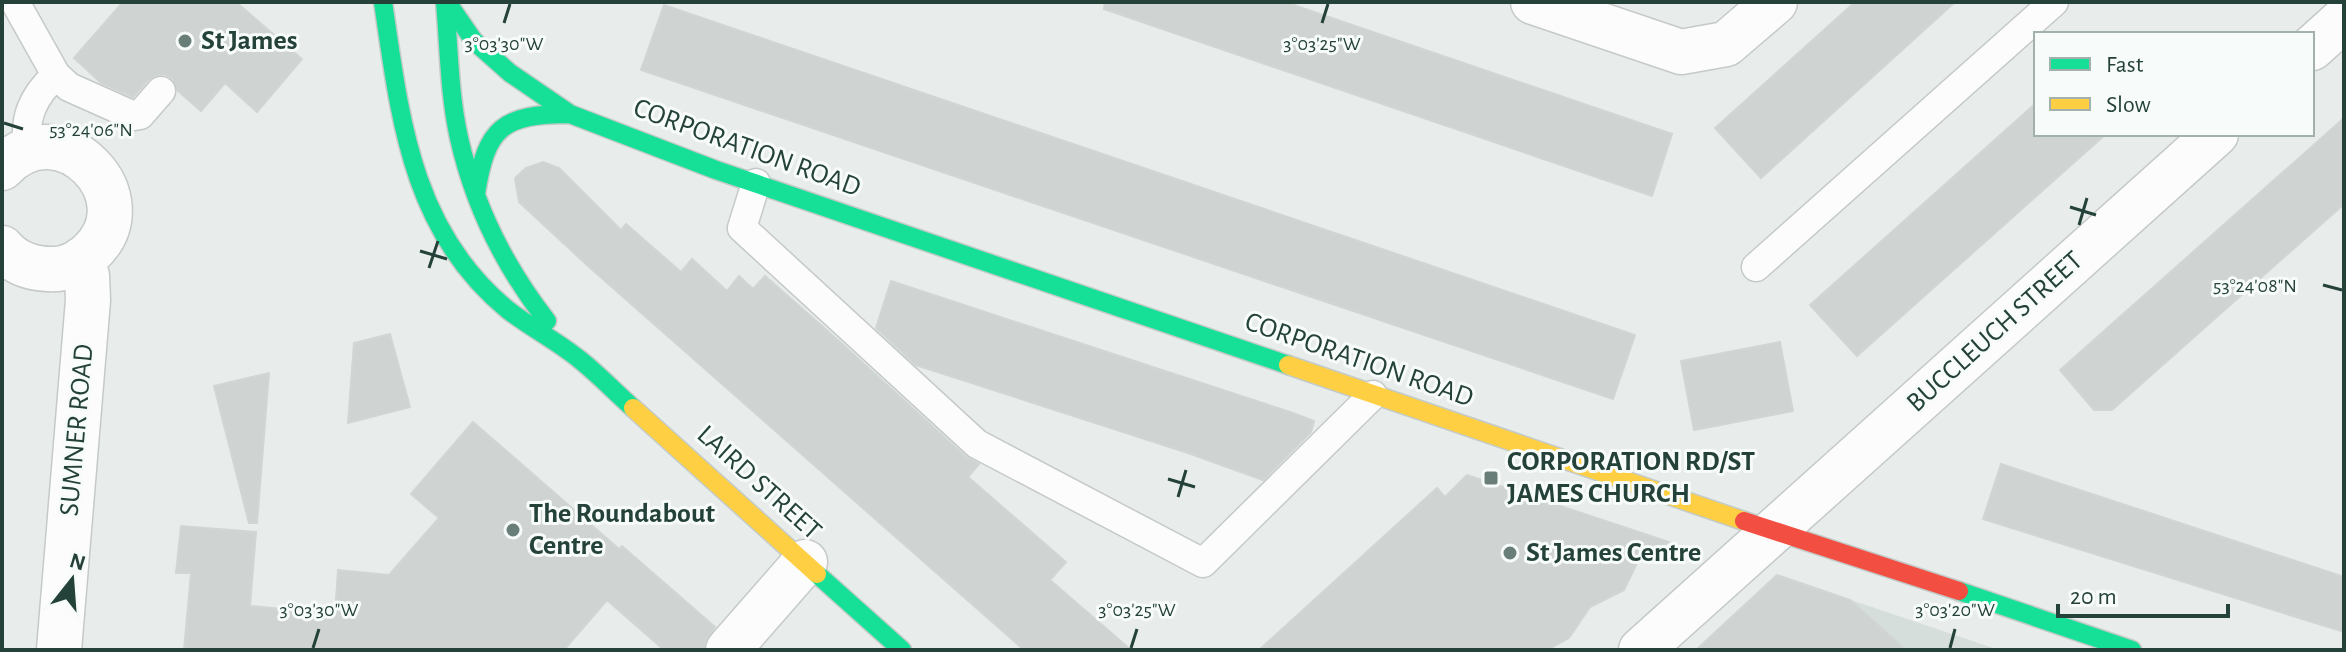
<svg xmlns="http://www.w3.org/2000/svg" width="2346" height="652" font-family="'Alegreya Sans',sans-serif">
	<rect width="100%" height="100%" fill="#e8edeb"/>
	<path fill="#d6dedb" d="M1777 575 1999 650H1696Z"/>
	<path fill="#cfd4d2" stroke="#d1d6d4" stroke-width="2" d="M123 2H236L302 59 257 112 225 83 201 111 178 91 173 79 164 74 156 75 149 79 133 97 101 83 74 58Z
		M1105 2H1285L1672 134 1652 196 1104 9Z
		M1855 2H1955L1761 178 1715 128Z
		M664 5 1635 335 1613 399 641 70Z
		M2036 103V134H2106L1857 356 1810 305Z
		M2344 118V204L2112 410H2094L2060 370Z
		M543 162 559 168 621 230 626 224 681 272 692 259 727 291 739 276 753 289 765 276 839 341 966 457 979 464 968 477 1066 562 1050 580 1131 650H1024L588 266 519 202 515 178 526 168Z
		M891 281 1293 413 1314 421 1311 432 1263 480 1188 453 916 365 876 328Z
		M390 334 410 407 348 423 354 343Z
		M1780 342 1793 411 1694 430 1681 361Z
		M269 373 257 523H249L214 386Z
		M473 422 619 549 622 546 715 627 704 644V650H664L607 600 564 650H184L191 573H176L181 526 256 532 250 606 335 614 338 570 389 575 439 518 411 494Z
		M2001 464 2344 577V632L1983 519Z
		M1467 475 1669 542 1637 563 1624 590 1590 607 1569 638 1547 650H1259L1437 488 1445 497Z
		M1777 575 1850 600 1906 650H1696Z"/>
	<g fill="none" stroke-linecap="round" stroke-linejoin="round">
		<g stroke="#c5cac8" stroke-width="31">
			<path id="lane" d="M15 2 56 75 69 87 134 116 140 115 161 91
				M28 150C23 118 33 96 56 75
				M756 183 742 228 977 444 1203 563 1373 395
				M1756 267 2054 2"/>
		</g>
		<g stroke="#c5cac8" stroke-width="47">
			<path id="street" d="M1533 2 1681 52 1726 44 1775 2
				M2312 48 2344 19
				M2 168C60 105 150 198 90 253 82 261 69 268 57 269 36 270 16 265 2 248
				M59 650 88 300 87 276 82 259
				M728 650 805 562
				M1641 650 2216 134"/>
		</g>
		<g stroke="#c3cbc8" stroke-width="21">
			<path id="fast" d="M383 2C400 117 411 231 508 310 531 328 557 341 579 359 598 374 615 392 633 408
				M445 2C449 47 449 93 459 138 474 205 505 267 547 321
				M447 2 474 41 510 73 570 114 716 170 1288 365
				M476 194C486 127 503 114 570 114
				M817 574 902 650
				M1959 591 2132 650"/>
		</g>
		<g stroke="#c3cbc8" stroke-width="21">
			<path id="slow" d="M1288 365 1744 521
				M633 408 817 574"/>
		</g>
		<g stroke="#c3cbc8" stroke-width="21">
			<path id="jam" d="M1744 521 1959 591"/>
		</g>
		<use href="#lane" stroke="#fcfcfc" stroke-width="28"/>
		<use href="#street" stroke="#fcfcfc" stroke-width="44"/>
		<use href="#fast" stroke="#16e098" stroke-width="18"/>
		<use href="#slow" stroke="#ffcf43" stroke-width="18"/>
		<use href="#jam" stroke="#f24e42" stroke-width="18"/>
	</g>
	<path fill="none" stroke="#24423a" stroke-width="3" d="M504 23 510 4M1322 23 1328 4M4 123 23 129M2070 207 2096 215M2079 225 2087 198M420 251 447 259M429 268 438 241M2323 285 2342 290M1168 479 1195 487M1178 497 1186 470M313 648 319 629M1131 648 1137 629M1950 648 1955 629"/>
	<g fill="#697e78" stroke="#f7fbf9" stroke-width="3">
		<circle cx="185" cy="41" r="8"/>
		<rect x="1483" y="470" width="16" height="16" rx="4"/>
		<circle cx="513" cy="530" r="8"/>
		<circle cx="1510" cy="553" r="8"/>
	</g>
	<g text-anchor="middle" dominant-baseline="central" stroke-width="6" stroke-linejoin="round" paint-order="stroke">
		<g font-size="28" font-weight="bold" fill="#24423a" stroke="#f7fbf9" text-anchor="start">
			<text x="201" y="41">St James</text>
			<text x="1507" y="462">CORPORATION RD/ST<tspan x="1507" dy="32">JAMES CHURCH</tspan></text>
			<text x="529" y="514">The Roundabout<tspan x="529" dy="32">Centre</tspan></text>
			<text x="1526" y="553">St James Centre</text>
		</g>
		<g font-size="28" fill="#24423a" stroke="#f7fbf9">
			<text transform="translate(747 148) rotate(20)">CORPORATION ROAD</text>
			<text transform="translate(1995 332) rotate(-42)">BUCCLEUCH STREET</text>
			<text transform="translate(1359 360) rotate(19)">CORPORATION ROAD</text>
			<text transform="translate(77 430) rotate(-85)">SUMNER ROAD</text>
			<text transform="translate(759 483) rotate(42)">LAIRD STREET</text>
		</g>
	</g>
	<g font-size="20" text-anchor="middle" fill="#24423a" stroke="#f7fbf9" stroke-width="6" stroke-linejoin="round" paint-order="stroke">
		<text x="504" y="50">3°03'30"W</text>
		<text x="1322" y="50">3°03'25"W</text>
		<text x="91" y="136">53°24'06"N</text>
		<text x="2255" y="292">53°24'08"N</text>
		<text x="319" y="616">3°03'30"W</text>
		<text x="1137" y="616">3°03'25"W</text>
		<text x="1955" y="616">3°03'20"W</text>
	</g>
	<rect width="2346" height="652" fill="none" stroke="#24423a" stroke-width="8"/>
	<rect x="2034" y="32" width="280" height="104" fill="#f7fbf9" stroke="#a3b1ad" stroke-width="2"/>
	<rect x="2050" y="58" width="40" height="12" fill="#16e098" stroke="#a3b1ad" stroke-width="2"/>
	<text x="2106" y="72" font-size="24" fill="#24423a">Fast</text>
	<rect x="2050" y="98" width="40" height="12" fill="#ffcf43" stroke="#a3b1ad" stroke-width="2"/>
	<text x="2106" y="112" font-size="24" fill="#24423a">Slow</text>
	<g transform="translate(72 580) rotate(17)" stroke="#f7fbf9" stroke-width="6" paint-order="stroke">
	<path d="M0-6L14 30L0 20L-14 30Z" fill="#24423a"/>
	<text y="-12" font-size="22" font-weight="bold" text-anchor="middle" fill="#24423a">N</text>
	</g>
	<path d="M2058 604v12h170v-12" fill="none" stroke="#24423a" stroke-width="4"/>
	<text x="2070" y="604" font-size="24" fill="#24423a" stroke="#f7fbf9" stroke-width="6" paint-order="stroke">20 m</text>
</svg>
